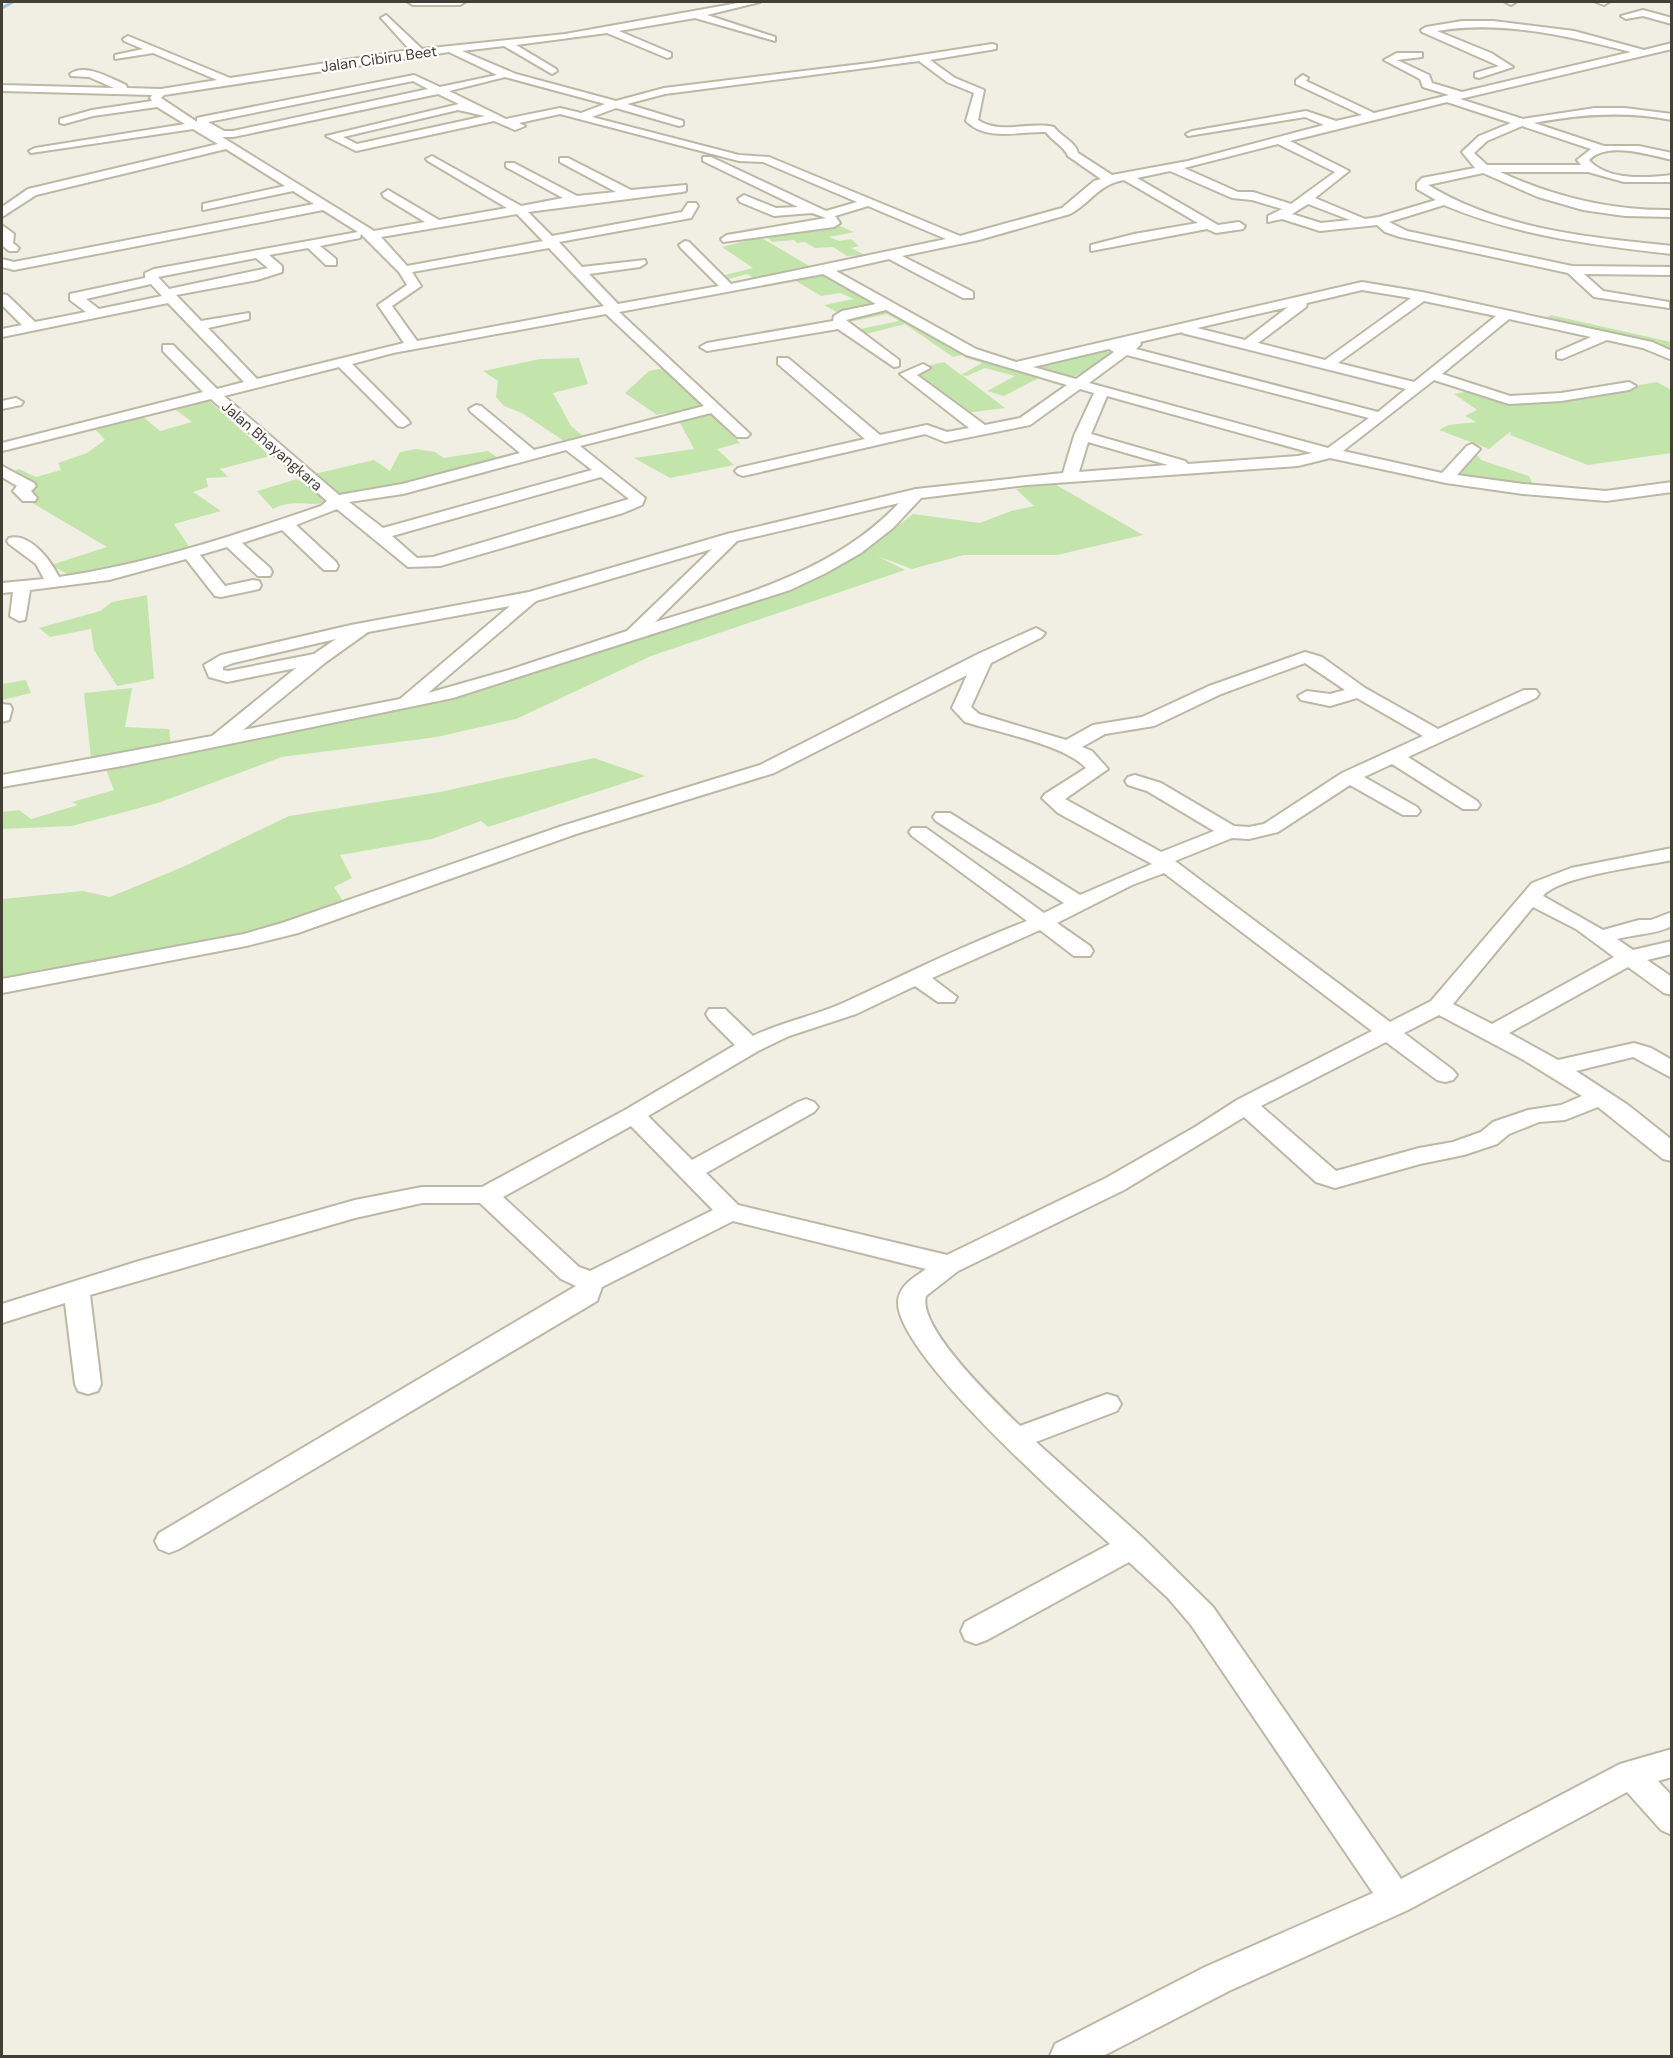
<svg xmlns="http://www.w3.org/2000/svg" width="1673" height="2058" font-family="'DM Sans',sans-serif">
	<rect width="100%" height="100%" fill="#f1efe3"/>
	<path fill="#c3e5ac" d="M837 225 854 232 829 237 839 241 851 239 859 246 851 248 865 255 847 256 833 247 815 248 805 242 797 243 794 240 772 242 767 237Z
		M760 237 811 267 755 279 747 274 729 279 721 276 753 268 722 247Z
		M819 269 880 305 838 313 824 305 854 299 840 293 821 296 786 275Z
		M890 308 966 354 953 357 905 324 862 335 855 330 899 321 887 314 845 323 841 319Z
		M1551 315 1671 342V352L1539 322Z
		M1103 351 1119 353 1071 378 1035 368Z
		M970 355 1041 377 1004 396 987 391 1015 376 985 368 967 376 962 375 1005 408 965 413 900 372 944 362 961 375 982 363 964 357Z
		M579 358 588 384 553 393 571 426 584 437 564 441 522 413 504 406 496 397 498 381 483 371 540 359Z
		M665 368 740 443 717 449 734 465 670 478 634 458 694 449 679 421 665 413 657 415 625 393 649 371Z
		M1657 382 1671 390V453L1588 465 1510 435 1511 431 1489 449 1439 430 1448 425 1476 422 1465 416 1477 410 1454 394 1470 391 1514 403 1560 399Z
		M206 398 270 456 220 469 228 477 206 478 208 487 193 492 221 511 174 524 190 548 104 573 72 577 51 565 107 547 17 494 29 486 7 474 19 469 36 477 61 470 58 463 87 453 105 440 93 427 141 415 160 431 192 422 172 407Z
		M416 449 435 452 444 458 488 451 501 460 400 486 367 489 342 496 306 476 374 460 390 471 400 452Z
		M1475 452 1481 460 1529 476 1534 487 1452 478Z
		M297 479 329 501C308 509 298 497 273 509L257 491Z
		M1051 482 1143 535 1057 555H964L912 569 877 556 905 570 651 656 516 719 437 737 282 757 158 803 72 826 2 829V812L19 810 31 819 78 805 72 802 114 790 105 767 483 684 685 621 860 549 865 551 913 514 980 523 1011 511 1034 506 1016 489Z
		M147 595 154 679 117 686 94 650 91 629 50 637 39 628 100 611 112 602Z
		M26 680 31 693 2 700V684Z
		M132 688 125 727 169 729 171 745 91 759 84 693Z
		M594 758 646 776 488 827 481 821 432 839 340 855 352 878 334 887 345 904 266 934 2 980V899L83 891 110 897 185 866 289 816 440 792Z"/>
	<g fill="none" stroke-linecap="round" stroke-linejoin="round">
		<path stroke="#9fc2ee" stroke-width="3" d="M2 8 13 2"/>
		<g stroke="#bcb8a6" stroke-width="4">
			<path id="minor" d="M408 2H465L460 5H413Z
				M744 2H760L707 15 775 37V41L695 18 619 31 671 53V57L667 58 607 33 516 45 556 69 557 71 552 74 504 46 462 51 516 74 616 101 664 88 870 63 992 44 996 45V49L930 60 955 78 984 90 978 120C1000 135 1029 121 1054 127 1060 136 1076 142 1078 153L1112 175 1188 161 1324 125 1305 117 1188 136 1186 134 1192 131 1306 111 1336 121 1362 115 1296 84V80L1303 75 1308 78 1306 81 1374 113 1449 95 1423 87 1420 79 1384 60 1397 53H1422V57L1397 60 1429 75 1432 83 1462 92 1631 52C1568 36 1502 20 1437 31L1491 53 1513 67 1479 78 1475 77V73L1499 66 1422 32 1421 30 1426 27 1462 21H1493L1574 31 1644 50 1672 43V49L1460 99 1523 119 1595 108H1625L1672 114V120C1626 111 1580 114 1534 123L1604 146H1639L1672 153V160C1650 155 1607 141 1589 160 1608 181 1646 178 1672 175V182H1624L1588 172H1500C1555 197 1608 210 1668 210L1672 211V217L1625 216 1583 210 1538 197 1483 173 1428 185C1502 230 1588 237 1672 246V254C1594 245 1517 236 1444 205L1389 222 1407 231 1572 266 1672 267V275L1584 274 1603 291 1669 302V308L1594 297 1568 273 1400 237 1385 232 1377 225 1320 231 1282 219 1268 222V216L1282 209 1252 200 1232 198 1170 171 1137 178 1218 225 1239 222 1245 226 1243 229 1216 233 1207 229 1091 251V245L1134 234 1198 223 1124 180C1097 185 1092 202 1070 214L979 240 902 256 973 292V298H963L889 259 836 271 976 349 1016 362 1362 282 1422 292 1652 342 1672 351V360L1643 348 1607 340 1562 359 1557 358V352L1591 337 1509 319 1442 374 1510 396 1561 393 1629 382 1636 386 1629 390 1561 401 1509 404 1434 380 1343 451 1442 473 1467 446 1472 444 1480 449 1457 475 1523 484 1606 491 1672 482V492L1606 501 1523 494 1446 483 1330 458 1298 466 1027 485 921 498 893 528 861 553 826 573 790 590 453 698 122 766 2 787V775L212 736 296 668 227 682 209 677 204 665 221 655 351 625 529 592 727 534 916 489 1063 473 1074 436 1094 393 1080 389 1030 425 945 442 925 434 743 476 738 474 735 471 738 468 865 439 778 364V358H788L880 435 927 425 947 432 969 428 900 374 923 364 930 368 917 375 985 425 1020 418 1067 385 966 355 886 310 846 320 899 360V366L894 367 838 329 707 351 700 347 707 343 833 321 834 316 842 311 876 304 823 274 619 312 750 434 747 437H737L711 413 580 446 645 498 642 505 623 513 440 566 408 567 337 509 296 525 336 562 338 566 336 570H324L282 530 242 543 270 568 272 572 270 576H258L227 547 200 555 225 586 253 580 259 581 261 585 259 589 221 597 215 596 186 559 109 580 30 590 25 620 19 621 10 616 13 592 2 593V583L44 579 36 564 9 544 7 541 9 538C30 532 51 561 59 577 149 564 236 535 321 506L327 501 211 399 2 451V443L203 392 163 351V345H173L217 389 244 382 168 303 2 337V329L22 325 2 305V294L7 295 35 322 86 312 70 300V294L145 278V273L154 269 358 232 323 210 14 270 2 267V259L14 262 314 204 293 191 203 210V204L285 186 226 149 36 195 2 217V207L28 189 218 144 193 129 31 153 29 151 35 148 185 124 157 107 93 116 64 124 60 123V119L92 110 152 101 150 98 152 95 2 91V85L114 88 89 77 71 76 70 74C85 63 110 78 126 85L127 88 161 89 217 80 153 53 115 59V55L143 49 124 41 123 39 128 36 230 78 410 50 383 20 381 18 386 15 422 49 565 34ZM449 52 497 75 440 87 414 75 201 117 197 118V122L161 98 164 95ZM919 61 947 82 974 93 966 121C987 142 1020 131 1046 132 1053 142 1064 146 1068 156L1101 179 1094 181 1062 208 960 236 769 157 739 155 592 117 616 108 679 126 683 125V121L627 104 665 94ZM505 77 605 104 581 113 560 108 506 119 449 91ZM413 81 428 89 233 131H224L208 122ZM438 94 459 104 326 136 356 151 494 121 515 130 525 126 519 123 560 114 739 161 763 162 857 202 826 211 711 157H703V161L798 207 776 208 744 195 738 199 740 202 774 216 812 213 826 218 727 235 721 239 723 242 834 227 840 223 835 216 868 206 946 239 731 284 689 242 685 241 679 245 681 248 719 286 618 304 589 274 640 267 646 263 645 260 582 267 559 242 691 218 698 206 696 203H688L682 212 552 236 528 212 682 192 686 191V185L631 190 568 158H560V162L616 192 577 196 514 163H506V167L563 198 521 206 432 156 426 159 428 161 507 208 439 220 388 190 382 194 384 197 425 222 374 231 222 137H233ZM1447 102 1511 123 1479 136 1464 150 1462 152 1475 168 1422 178 1417 183V189L1436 200 1379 217 1365 219 1315 198 1349 171 1290 141ZM458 110 485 116 357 144 343 137ZM1522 126 1591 149 1577 160 1581 165H1487L1474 153 1487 141ZM1278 144 1335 172 1291 204 1253 192H1238L1184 168ZM1308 204 1350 220 1321 223 1292 214ZM517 214 543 241 407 266 381 237ZM361 234 399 272 407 285 378 305 404 343 257 379 208 328 249 319V313L201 321 176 295 257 280 282 272V266L269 255 308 248 326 265H336V259L320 246 360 238ZM549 248 604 306 417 341 392 306 421 286 412 272ZM256 258 268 268 169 289 158 277ZM151 284 162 296 99 309 86 299ZM1362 290 1411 298 1325 360 1258 343 1306 307 1307 303ZM1424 301 1496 316 1414 382 1338 363ZM1288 307 1245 340 1197 328ZM606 314 704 406 534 450 481 406 476 405 469 409 471 412 520 453 402 484 339 495 224 396 339 367 398 426 403 427 410 423 408 420 352 364 393 353ZM1182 332V333L1406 389 1378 412 1136 349 1141 344 1140 342ZM1109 349 1114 352 1076 379 1033 367ZM1127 355 1369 418 1328 448 1089 383ZM1107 396 1312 453 1298 456 1188 464 1185 461 1091 434ZM1088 442 1168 465 1079 472ZM566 450 592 470 383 528 349 502 403 494ZM601 477 629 499 433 557 417 558 392 536ZM899 503C834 572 743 595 655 622L737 541ZM712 549 627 631 509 670 428 693 536 601ZM510 606 400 699 243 730 326 662 368 632ZM336 639 314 654 228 671 223 670V667L233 663Z
				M1505 2H1516L1511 5Z
				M1596 2H1609L1604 5Z
				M1643 10 1672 18V24L1643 16 1626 19 1621 16Z
				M2 225 14 234 13 243 19 248 17 251H9L2 245Z
				M16 398 23 402 21 405 2 409V401Z
				M2 466 34 483 36 486 31 491 37 498 35 501H23L13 491 17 486 2 477Z
				M1036 628 1045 633 1042 637 991 663 971 707 979 714 1066 740 1093 725 1142 717 1209 686 1305 652 1322 657 1365 688 1438 729 1524 690H1536L1539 694 1536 698 1408 757 1477 801 1480 805 1477 809H1463L1392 764 1364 777 1417 807 1420 811 1417 815H1403L1350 785 1278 832 1249 839 1232 838 1175 861 1390 1022 1431 1001 1532 883 1571 868 1672 848V860C1644 866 1559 876 1543 896L1603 930 1639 920H1651L1672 912V926C1654 935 1635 934 1617 939L1633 950 1672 941V954L1647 960 1672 977V995L1664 993 1628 967 1509 1033 1558 1060 1634 1043 1651 1048 1672 1060V1078L1633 1057 1576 1071 1628 1105 1672 1140V1161L1663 1159 1598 1107 1565 1120 1539 1122 1509 1134 1497 1144 1464 1155 1420 1164 1335 1188 1316 1182 1244 1117 1124 1190 958 1271 926 1296C917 1328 997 1403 1020 1426L1107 1394 1117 1397 1121 1404 1117 1411 1036 1442 1143 1538 1213 1607 1401 1879 1620 1764 1672 1749V1777L1658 1781 1672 1796V1835L1661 1830 1627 1792 1408 1910 1229 1991 1103 2056H1050L1055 2044 1205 1967 1373 1893 1191 1625 1168 1598 1129 1562 987 1640 976 1644 965 1640 961 1631 965 1622 1110 1544C1068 1505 897 1355 898 1302 899 1285 915 1277 926 1269L733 1221 602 1287 597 1301 179 1549 169 1553 159 1549 155 1541 159 1533 576 1286 561 1279 480 1203H422L355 1218 90 1295 101 1384 98 1391 88 1394 78 1391 75 1384 65 1303 2 1323V1304L139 1261 355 1200 422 1187H482L625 1110 735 1045 709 1019 706 1014 709 1009H725L753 1036C782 1022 814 1016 843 1003 904 975 964 945 1027 921L912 836 909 832 912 828H926L1044 913 1064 903 936 821 933 817 936 813H950L1080 895 1152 864 1058 813 1042 798 1045 794 1086 768C1065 745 997 732 965 722L952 708 967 675 774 773 576 834 298 933 246 946 2 993V979L244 934 282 923 562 826 760 765 978 654ZM1305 663 1345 690 1330 694 1307 691 1298 696 1301 700 1330 706 1357 698 1423 736 1342 773 1264 824 1249 827 1234 826 1161 783 1135 775 1128 777 1125 781 1128 785 1147 791 1214 831 1161 852 1065 799 1108 769 1092 751 1082 747 1105 734 1154 726 1221 694ZM1164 873 1372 1031 1237 1100 1195 1127 1106 1178 947 1255 738 1205 706 1173 814 1112 818 1107 814 1102 806 1099 798 1102 692 1160 648 1116 758 1051 789 1036 856 1014 915 986 938 1002H954L957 997 932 978 1040 930 1074 956H1090L1093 951 1090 946 1057 923 1132 885ZM1533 907 1576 929 1614 957 1492 1024 1453 1004ZM1439 1015 1522 1059 1582 1096 1561 1105 1528 1110 1493 1122 1481 1132 1453 1142 1419 1148 1336 1171 1261 1106 1386 1042 1437 1080 1445 1082 1453 1080 1457 1075 1453 1070 1404 1033ZM631 1126 713 1210 590 1271 579 1267 503 1197Z
				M2 704 10 705 12 709 9 720 2 722Z"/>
		</g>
		<use href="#minor" fill="#fff" fill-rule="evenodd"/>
	</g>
	<g text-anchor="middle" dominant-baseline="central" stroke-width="4.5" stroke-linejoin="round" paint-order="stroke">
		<g font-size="15" fill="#433f34" stroke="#fff">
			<text transform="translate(379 59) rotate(-8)">Jalan Cibiru Beet</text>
			<text transform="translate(272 446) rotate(41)">Jalan Bhayangkara</text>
		</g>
	</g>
	<rect width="1673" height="2058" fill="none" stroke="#433f34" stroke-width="6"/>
</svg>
